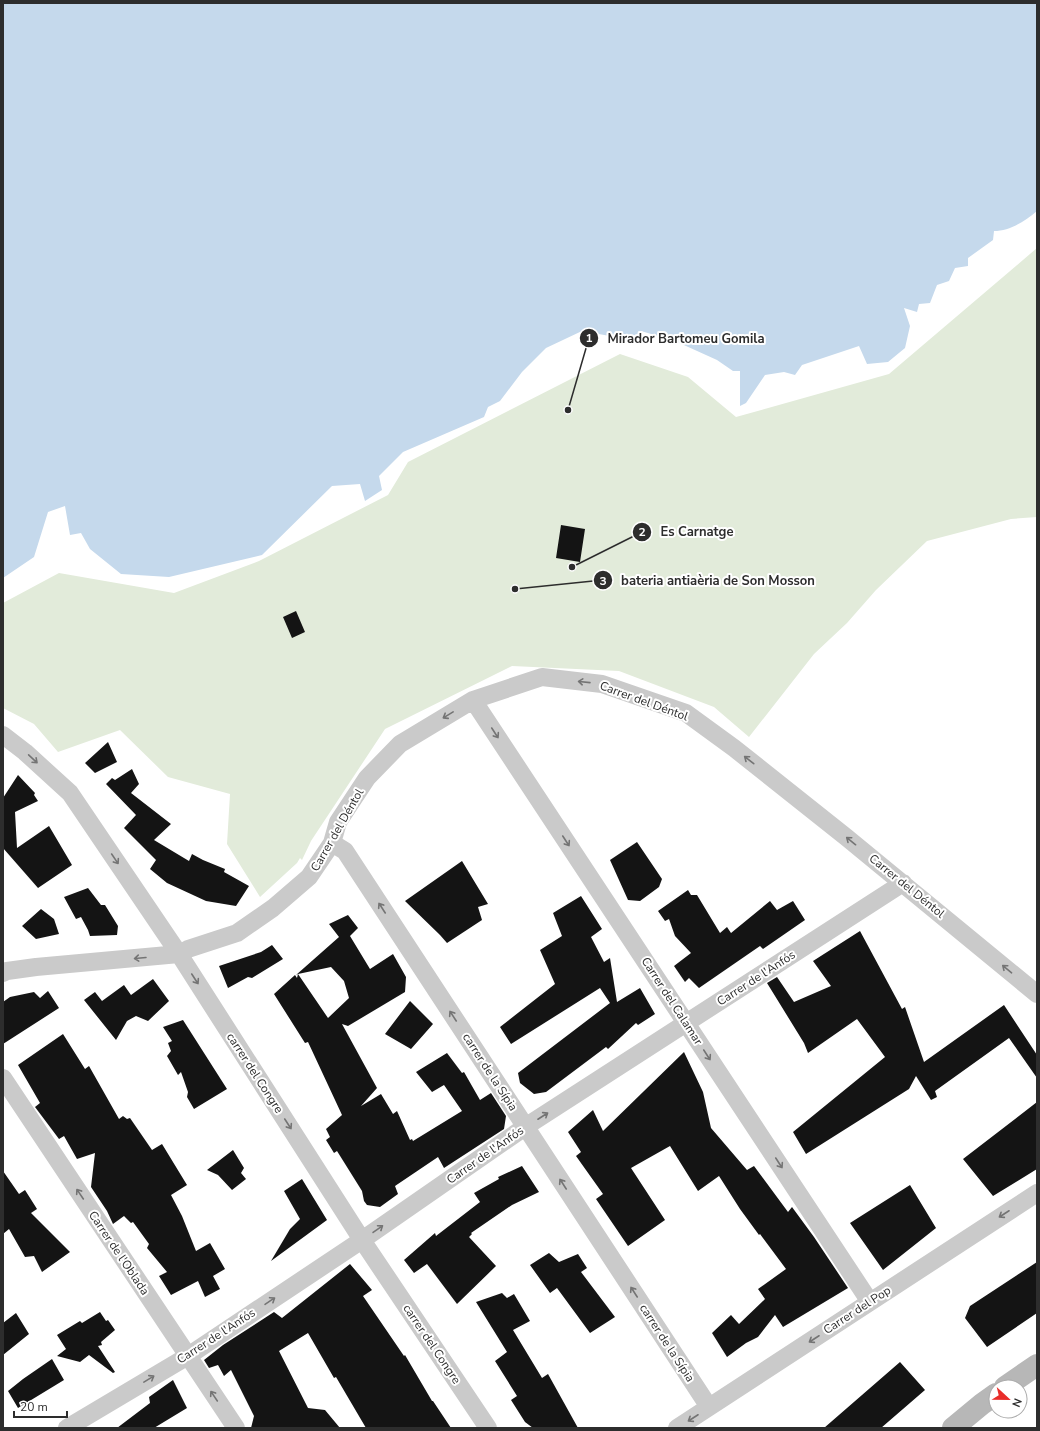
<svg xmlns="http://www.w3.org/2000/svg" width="1040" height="1431" font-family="'Nunito Sans',sans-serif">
	<rect width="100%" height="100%" fill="#fff"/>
	<path fill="#e2ebda" d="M1037 248V517L1011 519 927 541 876 590 847 623 814 654 749 737 714 707 619 671 512 666 385 729 311 841 302 860 300 858 297 863 260 897 227 844 230 794 168 777 120 730 58 752 34 724 3 708V603L59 573 174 593 259 561 388 495 408 462 620 354 688 377 736 417 889 374Z"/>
	<path fill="#c5d9ec" d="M3 3H1037V211C1025 221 1010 231 994 231L993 240 968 258V266L955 268 949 281 937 285 930 303 919 304 917 312 904 308 910 326 905 348 888 362 867 364 859 346 802 365 795 375 784 372 765 375 746 403 740 406V371H733L717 360 675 341 641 331 632 340 582 331 546 348 522 372 500 401 488 407 484 417 403 452 379 476 382 490 365 501 360 484 332 486 262 555 169 577 121 574 90 549 81 533 70 535 65 506 48 512 34 557 3 578Z"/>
	<path fill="#141414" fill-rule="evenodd" d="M561 525 585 529 580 562 556 558Z
		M296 611 305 632 292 638 283 617Z
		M108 742 117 762 95 773 85 763Z
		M132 769 139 784 131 793 171 824 154 840 189 861 192 854 203 860 225 869 224 872 249 886 236 906 206 901 167 883 150 869 156 860 124 828 136 815 106 784 112 778 115 780Z
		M18 775 35 793 34 795 38 801 15 812 17 848 49 826 72 865 38 888 3 848V798Z
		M637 842 662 879 659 887 640 901 628 900 610 860Z
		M462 861 488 904 478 907 482 920 447 943 440 935 405 901Z
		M88 888 101 905H105L118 926 117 935 90 936 88 930 81 917 76 919 64 897Z
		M688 890 691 895H697L720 933 727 927 731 933 770 901 777 910 793 901 805 920 763 949 760 946 699 988 689 978 685 982 674 966 691 953 675 936 669 919 665 921 658 911Z
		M581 896 602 929 591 937 604 962 610 958 617 1002 640 988 655 1014 638 1025 636 1023 608 1049 606 1047 546 1092 534 1094 520 1083 518 1073 610 1003 600 988 511 1044 500 1027 555 984 540 950 562 936 553 913Z
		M41 909 54 919 59 934 36 939 22 926Z
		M348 915 358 928 350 936 370 969 393 954 406 977 405 992 348 1026 342 1024 377 1088 361 1106 381 1094 393 1114 397 1111 410 1140 412 1139 413 1141 462 1111 444 1085 432 1092 416 1072 447 1053 462 1073 464 1072 480 1100 491 1093 506 1116 504 1129 444 1168 438 1157 395 1186 398 1194 380 1207 367 1205 364 1201 362 1191 337 1151 334 1153 326 1140 330 1137 326 1129 342 1115 308 1042 305 1043 274 994 295 975 297 978 298 974 296 975 339 937 329 924ZM331 967 344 981 349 998 328 1018 298 974Z
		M860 931 902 1009 905 1007 924 1062 1004 1005 1037 1055V1078L1009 1038 935 1091 937 1097 931 1100 916 1076 909 1089 806 1154 793 1132 885 1057 857 1019 808 1053 804 1043 767 983 777 977 794 1002 831 986 813 961Z
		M272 945 283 959 252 978 248 977 228 988 219 966 261 952Z
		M153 979 169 1001 148 1021 136 1016 127 1021 116 1040 84 1000 95 992 102 1001 124 985 131 995Z
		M48 991 59 1008 3 1044V1002L10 997 34 992 40 998Z
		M410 1001 433 1024 411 1049 385 1034Z
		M183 1020 227 1089 194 1109 187 1097 188 1092 181 1072 178 1075 167 1056 171 1051 168 1043 172 1041 163 1027Z
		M63 1034 85 1069 89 1066 119 1119 123 1116 127 1119 130 1118 152 1150 162 1144 187 1185 171 1195 182 1216 196 1251 210 1243 225 1269 213 1276 220 1289 205 1297 198 1281 171 1295 159 1276 167 1272 147 1248 149 1244 133 1222 131 1223 124 1216 113 1224 107 1211 91 1187 95 1153 77 1159 64 1136 59 1139 35 1107 40 1103 18 1065Z
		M684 1052 703 1092 711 1128 747 1170 754 1166 788 1212 792 1207 814 1237 848 1288 783 1327 775 1315 758 1337 746 1343 727 1357 712 1333 731 1315 739 1324 765 1299 758 1289 786 1269 760 1234 759 1235 740 1209 719 1176 698 1191 670 1146 631 1168 665 1220 628 1246 596 1199 603 1194 576 1156 581 1152 568 1132 593 1110 603 1131Z
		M1037 1102V1169L993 1196 963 1159Z
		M233 1150 244 1168 241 1173 246 1179 232 1190 218 1175 207 1170Z
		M522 1166 539 1192 512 1205 471 1233 472 1234 469 1237 496 1266 457 1304 427 1264 414 1273 404 1260 435 1233 436 1236 480 1202 474 1193 499 1179 498 1177Z
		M3 1171 19 1194 25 1190 37 1209 31 1213 70 1252 42 1272 34 1256 25 1257 9 1229 3 1234Z
		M302 1179 327 1220 271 1261 290 1229 300 1219 284 1191Z
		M910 1185 936 1228 883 1270 850 1223Z
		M549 1253 559 1262 578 1254 587 1268 581 1272 615 1317 590 1333 557 1288 550 1293 530 1265Z
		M1037 1262V1313L987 1347 965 1318 970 1306Z
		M350 1264 372 1290 363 1296 404 1356 405 1355 432 1401H433L451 1428H366L336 1377 334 1378 308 1333 279 1351 308 1408 325 1410 340 1428H251L254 1416 231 1370 224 1376 218 1365 209 1368 204 1360 223 1345 274 1312 282 1318Z
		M502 1293 507 1298 514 1294 530 1321 513 1330 542 1378 548 1374 578 1428H533L525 1422 511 1400 517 1396 495 1361 507 1352 476 1302Z
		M100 1312 106 1321 108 1320 115 1330 101 1342 102 1345 98 1346 115 1372 113 1373 89 1355 80 1362 57 1356 66 1349 57 1335 80 1321 82 1323Z
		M16 1313 29 1334 3 1355V1323Z
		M52 1359 64 1380 18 1408 8 1391 23 1379Z
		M900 1362 925 1390 881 1428H824Z
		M173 1380 187 1408 154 1428H117L150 1403 149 1397Z"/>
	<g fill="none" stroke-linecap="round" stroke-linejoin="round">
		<path stroke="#cacaca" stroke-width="18" d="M473 700 870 1302
			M3 735 25 752 70 793 179 954 362 1240 488 1428
			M332 843 345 851 709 1407
			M3 973 7 971 36 967 179 954 188 949 237 933 273 908 309 877 332 843 338 822 367 778 400 744 473 700 542 677 602 684 686 713 734 748 846 837 1037 994
			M3 1078 236 1428
			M67 1428 188 1356 362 1240 525 1127 903 883
			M677 1428 1037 1193"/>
		<path stroke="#b7b7b7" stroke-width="22" d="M1005 1387 1037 1365
			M953 1428 982 1404 996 1394"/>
	</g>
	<defs><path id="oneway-shaft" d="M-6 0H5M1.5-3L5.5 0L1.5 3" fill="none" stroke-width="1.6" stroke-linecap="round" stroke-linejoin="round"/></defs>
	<g stroke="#747474">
		<use href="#oneway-shaft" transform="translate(584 682) rotate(-174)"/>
		<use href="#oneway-shaft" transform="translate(448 715) rotate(149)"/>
		<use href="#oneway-shaft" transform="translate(495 733) rotate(57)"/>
		<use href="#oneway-shaft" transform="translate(33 759) rotate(43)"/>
		<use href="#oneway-shaft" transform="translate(749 760) rotate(-142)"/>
		<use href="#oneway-shaft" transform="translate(566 841) rotate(57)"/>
		<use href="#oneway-shaft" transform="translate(851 841) rotate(-141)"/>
		<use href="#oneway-shaft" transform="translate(115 859) rotate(56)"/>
		<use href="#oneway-shaft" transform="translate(382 908) rotate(-123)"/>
		<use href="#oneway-shaft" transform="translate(140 958) rotate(175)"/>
		<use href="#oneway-shaft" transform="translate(1007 969) rotate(-140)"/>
		<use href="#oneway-shaft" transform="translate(195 979) rotate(57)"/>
		<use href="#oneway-shaft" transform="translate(453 1016) rotate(-123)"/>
		<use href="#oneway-shaft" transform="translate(707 1055) rotate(57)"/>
		<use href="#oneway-shaft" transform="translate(543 1116) rotate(-33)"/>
		<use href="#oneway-shaft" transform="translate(288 1124) rotate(57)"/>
		<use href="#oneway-shaft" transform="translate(779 1163) rotate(57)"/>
		<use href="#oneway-shaft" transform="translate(563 1184) rotate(-123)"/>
		<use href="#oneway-shaft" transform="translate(80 1194) rotate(-124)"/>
		<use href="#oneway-shaft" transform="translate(1004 1214) rotate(147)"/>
		<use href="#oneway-shaft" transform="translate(378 1229) rotate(-35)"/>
		<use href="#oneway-shaft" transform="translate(634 1292) rotate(-123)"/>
		<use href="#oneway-shaft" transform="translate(270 1301) rotate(-34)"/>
		<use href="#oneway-shaft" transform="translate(814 1339) rotate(147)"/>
		<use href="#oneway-shaft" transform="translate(149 1379) rotate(-31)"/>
		<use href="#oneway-shaft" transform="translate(214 1396) rotate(-124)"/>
		<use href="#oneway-shaft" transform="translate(693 1418) rotate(147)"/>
	</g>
	<g text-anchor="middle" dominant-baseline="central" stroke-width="4" stroke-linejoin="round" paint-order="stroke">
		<g font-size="12" fill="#2d2d2d" stroke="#fff">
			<text transform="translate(644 701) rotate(20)">Carrer del Déntol</text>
			<text transform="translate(337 830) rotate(-60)">Carrer del Déntol</text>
			<text transform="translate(907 886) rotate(39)">Carrer del Déntol</text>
			<text transform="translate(756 978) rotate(-33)">Carrer de l'Anfós</text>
			<text transform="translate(672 1001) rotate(57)">Carrer del Calamar</text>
			<text transform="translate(490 1072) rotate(57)">carrer de la Sípia</text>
			<text transform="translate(255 1073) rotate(57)">carrer del Congre</text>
			<text transform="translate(485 1155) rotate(-35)">Carrer de l'Anfós</text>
			<text transform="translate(119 1253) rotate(56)">Carrer de l'Oblada</text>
			<text transform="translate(857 1310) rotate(-33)">Carrer del Pop</text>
			<text transform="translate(216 1336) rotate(-33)">Carrer de l'Anfós</text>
			<text transform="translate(667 1343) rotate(57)">carrer de la Sípia</text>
			<text transform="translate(432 1344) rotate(56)">carrer del Congre</text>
		</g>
	</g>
	<path fill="none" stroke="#2d2d2d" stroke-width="1.5" d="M568 410L589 338M572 567L642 532M515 589L603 580"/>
	<g fill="#2d2d2d" stroke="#fff" stroke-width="1.5">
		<circle cx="568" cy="410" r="4"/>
		<circle cx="572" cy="567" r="4"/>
		<circle cx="515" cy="589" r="4"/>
		<circle cx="589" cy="338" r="10"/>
		<circle cx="642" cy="532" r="10"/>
		<circle cx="603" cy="580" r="10"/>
	</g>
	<g font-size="12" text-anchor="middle" font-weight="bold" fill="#fff">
		<text x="589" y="342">1</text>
		<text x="642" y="536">2</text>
		<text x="603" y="585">3</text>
	</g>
	<g font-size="13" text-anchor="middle" font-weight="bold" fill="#2d2d2d" stroke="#fff" stroke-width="4" stroke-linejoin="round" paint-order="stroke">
		<text x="686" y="343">Mirador Bartomeu Gomila</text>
		<text x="697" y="536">Es Carnatge</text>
		<text x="718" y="585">bateria antiaèria de Son Mosson</text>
	</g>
	<rect width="1040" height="1431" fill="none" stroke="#2d2d2d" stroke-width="8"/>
	<g transform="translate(1008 1399) rotate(112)"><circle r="19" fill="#ffffff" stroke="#ababab"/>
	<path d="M0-3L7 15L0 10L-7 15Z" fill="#e92d2a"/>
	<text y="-6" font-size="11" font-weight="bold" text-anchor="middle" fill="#2d2d2d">N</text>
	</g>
	<path d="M14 1411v6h53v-6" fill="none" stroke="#2d2d2d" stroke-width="2"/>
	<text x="20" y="1411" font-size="12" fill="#2d2d2d" stroke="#ffffff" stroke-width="3" paint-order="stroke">20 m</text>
</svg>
